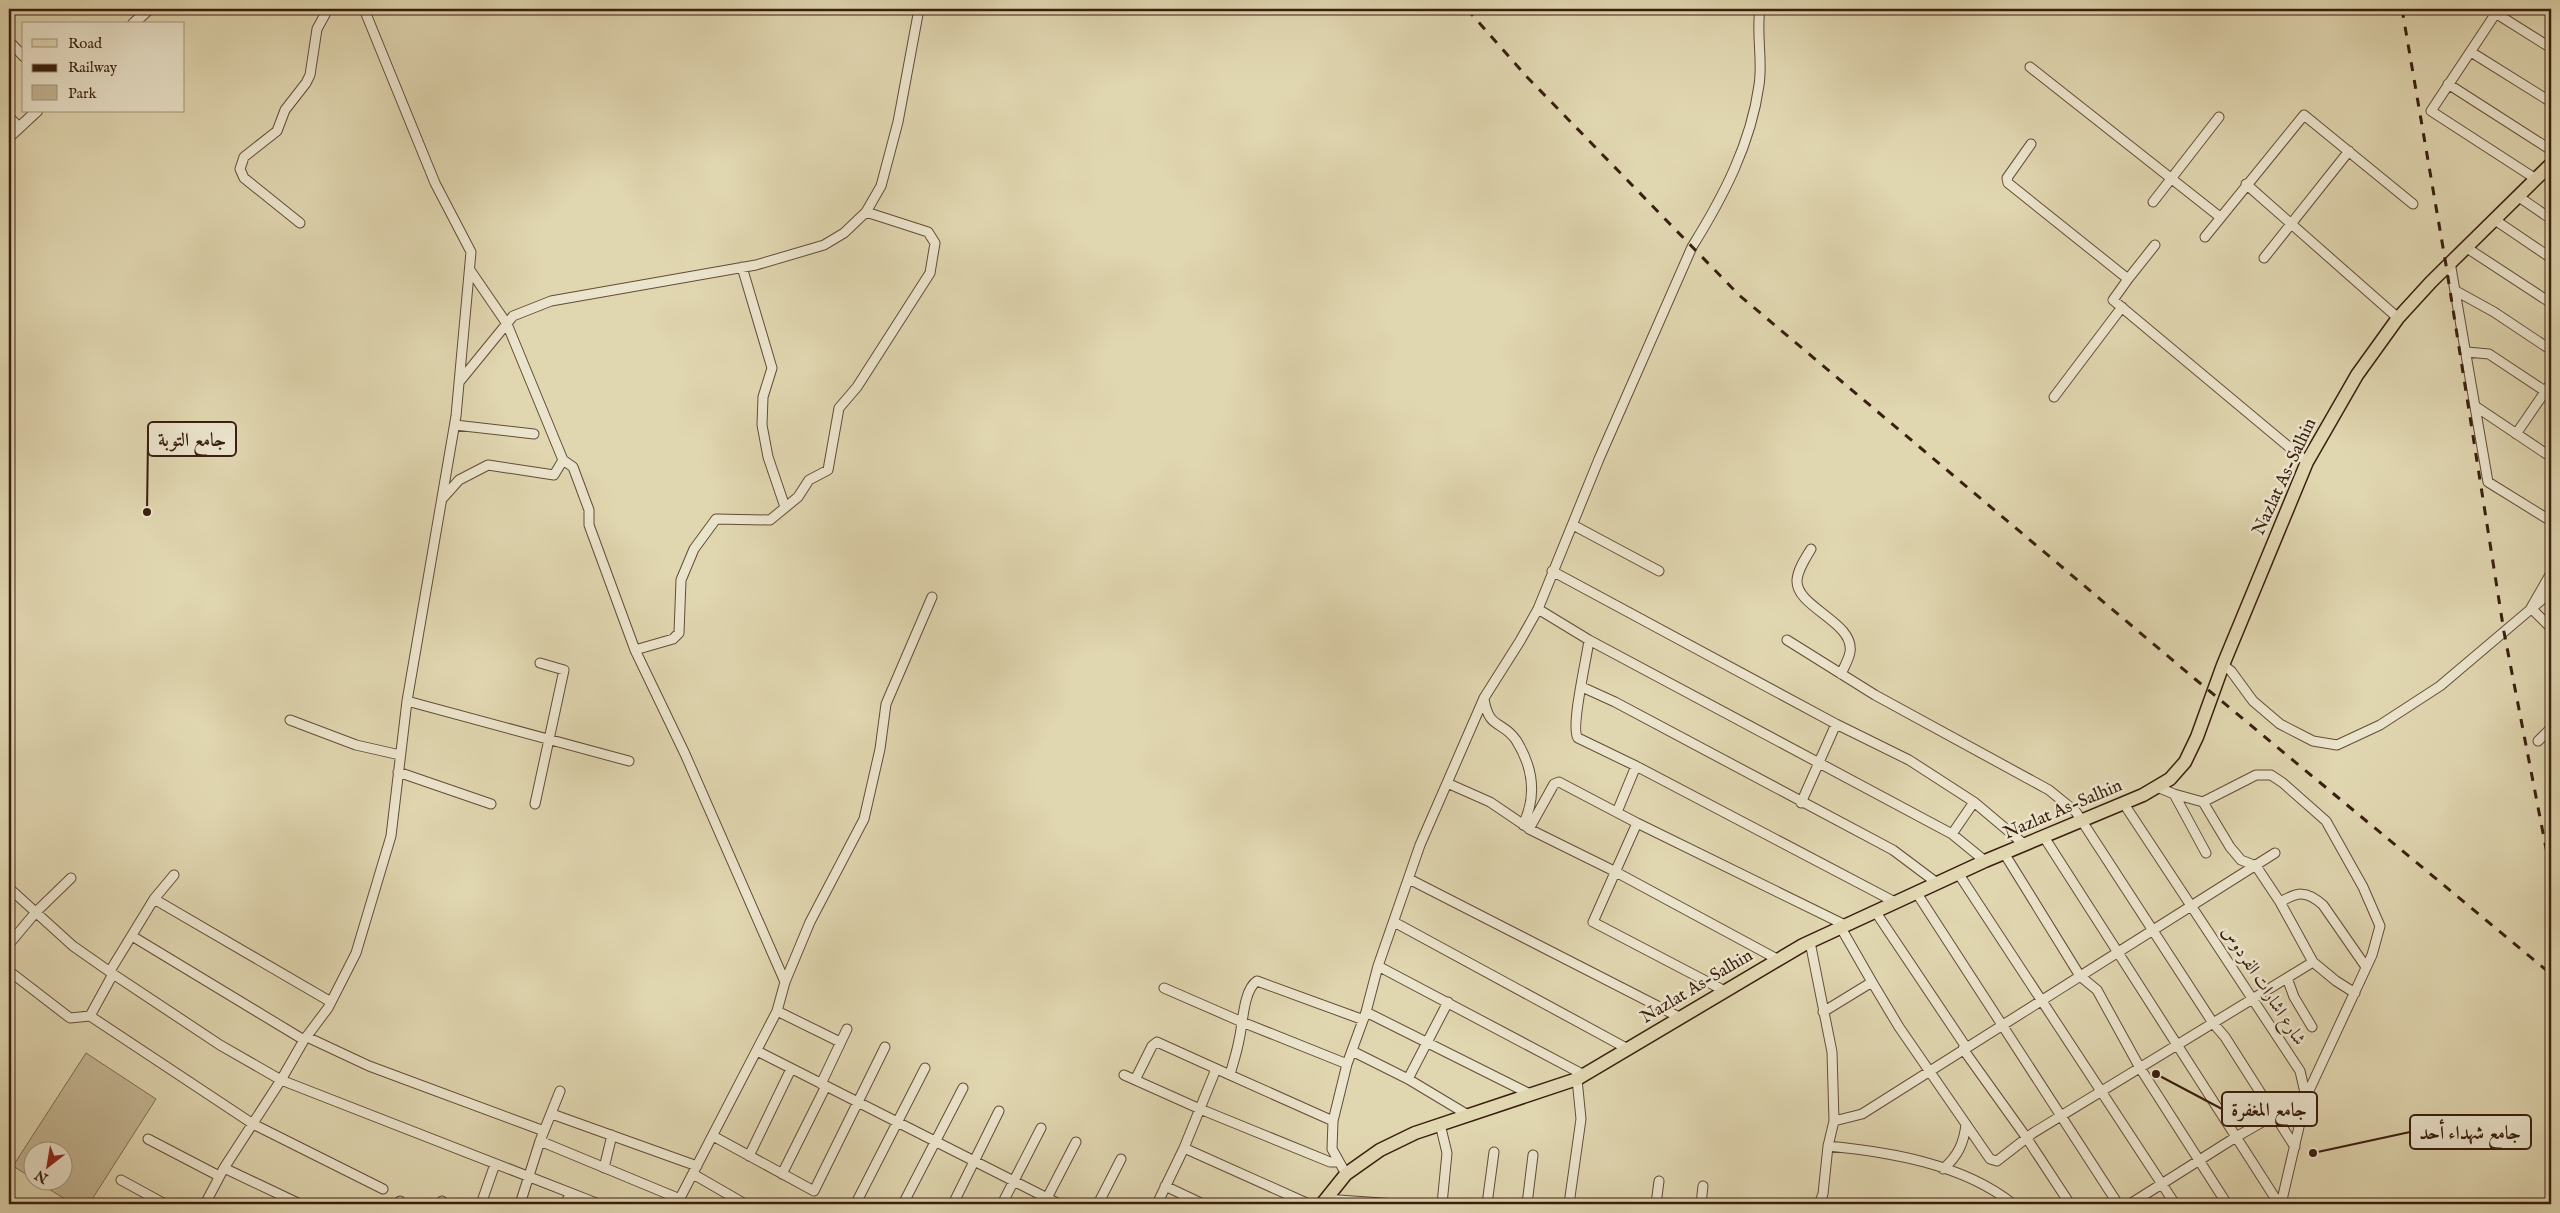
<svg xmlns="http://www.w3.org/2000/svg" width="2560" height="1213" font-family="'IM FELL English',Amiri,serif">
	<rect width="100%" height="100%" fill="#e0d6b0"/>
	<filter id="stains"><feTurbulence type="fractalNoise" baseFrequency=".004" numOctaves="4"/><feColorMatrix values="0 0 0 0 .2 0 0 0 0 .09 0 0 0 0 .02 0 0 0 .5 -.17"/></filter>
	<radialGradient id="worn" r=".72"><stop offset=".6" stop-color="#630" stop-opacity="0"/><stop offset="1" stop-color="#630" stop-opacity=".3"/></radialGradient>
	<path fill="#c4b795" stroke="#7f6a52" d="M86 1053 156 1099 89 1204H73L36 1181 62 1180V1150H32V1178L13 1166Z"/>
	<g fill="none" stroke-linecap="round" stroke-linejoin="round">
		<g stroke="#644c37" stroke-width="11">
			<path id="minor" d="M2489 9 2551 48
				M2496 13 2431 111 2536 179
				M9 41 24 57
				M2471 52 2551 102
				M2030 67 2220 217
				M2448 84 2551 150
				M9 117 19 127
				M2031 144 2007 178 2008 183 2128 279 2113 300 2307 462
				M2246 184 2398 318
				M2519 197 2551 219
				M2153 202 2219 117
				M2495 220 2551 258
				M300 223 244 178 240 169 244 157 277 131 285 110 306 83 310 75 317 29 328 9
				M2205 237 2304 115 2413 204
				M2467 248 2551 303
				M2264 258 2349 151
				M2450 262 2488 482 2551 521
				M742 267 772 368 763 397 762 425 768 457 785 507
				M470 270 507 324 563 460 573 467 589 510V525L635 650 685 754 785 982
				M2128 279 2155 245
				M2456 291 2494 312 2551 350
				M2467 352 2489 354 2551 395
				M460 381 513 316 551 301 756 265 824 245 844 233 866 212 881 186 898 122 919 9
				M2054 397 2122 307
				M2475 406 2551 457
				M455 425 534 434
				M2516 434 2551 383
				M442 499 459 480 488 465 554 475 563 460
				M1573 525 1659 571
				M1811 549C1805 559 1798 569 1797 580 1795 607 1855 622 1850 652 1849 659 1844 667 1841 674
				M1552 571 1836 724 1909 760 1974 802 2025 845
				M2551 573 2531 608 2551 628
				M1538 609 1589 640 1952 834 1985 861
				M1589 640C1587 657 1570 729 1578 738L1636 766 1895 902
				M1787 640 1875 695 2049 790 2076 812 2213 1023 2225 1037 2295 1147
				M635 650 673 639 679 633 681 580 694 549 716 519 770 520 798 497 809 480 828 470 839 408 857 387 930 273 935 243 928 232 866 212
				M2223 665 2231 671 2253 701 2280 724 2313 741 2337 745 2380 725 2440 686 2551 592
				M1582 687 1615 702 1893 850 1937 883
				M1484 699C1489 730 1502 720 1516 740 1533 767 1537 796 1523 825
				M407 701 629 761
				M290 720 356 745 400 755
				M2538 741 2551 728
				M398 772 491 804
				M1447 783 1490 802 1527 827
				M2174 794 2206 853
				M2203 802 2230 847 2241 860 2256 866 2280 902 2313 962 2336 981 2355 993
				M1801 803 1836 724
				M535 804 564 670 540 663
				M2124 804 2300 1071 2306 1097 2281 1204
				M1617 812 1636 766
				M1637 823 1593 922 1725 991
				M1952 834 1974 802
				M2044 837 2279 1204
				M2004 853 2080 976 2097 990 2140 1068 2227 1204
				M1958 873 2175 1204
				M1409 879 1679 1017
				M9 888 73 946 113 974
				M1916 892 2118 1204
				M154 899 331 1002
				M2280 902C2298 892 2306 890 2323 905L2366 967
				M1875 911 1966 1047
				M1394 922 1628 1049
				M1841 928 1872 982
				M132 936 304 1040
				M1810 942 1832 1052 1834 1121 1828 1146 1823 1194 1819 1204
				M9 944 36 912 71 878
				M1777 959 1614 871 1529 829 1554 784 1559 782 1637 823 1845 925
				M1378 966 1584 1075
				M9 971 70 1018 90 1016 253 1124 383 1189
				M110 971 154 899 174 875
				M2287 978 2294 997 2312 1027
				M1164 988 1242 1022 1347 1064
				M777 1011 840 1042
				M1366 1012 1532 1095
				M1823 1012 1872 982 1899 1027 1990 1159 1997 1161 2033 1133 2313 962
				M90 1016 113 974 220 1045 281 1080 599 1204
				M307 1037 369 1066 544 1131
				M1963 1049 2026 1137 2070 1204
				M757 1051 1059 1204
				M1352 1051 1408 1079 1468 1115
				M1124 1075 1200 1109 1330 1162H1339
				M1408 1079 1448 1002
				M1135 1080 1152 1046 1157 1042 1230 1075
				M821 1084 847 1029
				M552 1114 697 1166
				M1333 1121 1230 1075C1233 1063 1237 1052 1239 1040 1243 1025 1243 990 1257 981L1361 1019
				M1834 1121 1862 1114 2275 853
				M1440 1124 1447 1153 1442 1204
				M713 1136 814 1191 885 1047
				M148 1139 219 1176
				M540 1141 680 1199
				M1828 1146C1890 1152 1963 1164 2013 1204
				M1184 1148 1309 1204
				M749 1156 791 1069
				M224 1168 300 1204
				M604 1168 612 1135
				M1943 1169C1958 1156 1964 1143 1966 1124
				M693 1174 745 1204
				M782 1174 826 1086
				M1346 1174 1332 1149 1333 1121 1347 1064 1366 1012 1378 966 1420 845 1484 698 1520 641 1538 609 1599 459 1692 247C1723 197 1751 144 1759 85 1763 60 1756 34 1760 9
				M121 1180 165 1204
				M1165 1186 1203 1204
				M1047 1198 1076 1142
				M1325 1199 1396 1204
				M856 1203 925 1068
				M205 1204 224 1168 281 1080 304 1040 328 1008 356 953 391 836 407 701 456 416 471 252 435 183 364 9
				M399 1204 400 1201
				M441 1204 442 1201
				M481 1204 495 1164
				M520 1204 540 1141 560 1091
				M566 1204 570 1193
				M677 1204 777 1011 785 982 810 922 864 819 880 749 886 704 932 597
				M903 1204 963 1088
				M953 1204 999 1111
				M1002 1204 1041 1128
				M1098 1204 1121 1159
				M1157 1204 1184 1148 1216 1069
				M1487 1204 1494 1152
				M1527 1204 1533 1155
				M1569 1204 1581 1119 1577 1079
				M1656 1204 1659 1181
				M1701 1204 1703 1186
				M2130 1204 2236 1137 2306 1097 2372 955 2380 926 2363 887 2326 821 2283 783 2271 775H2256L2203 802 2174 794 2157 787"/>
		</g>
		<g stroke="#644c37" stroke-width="12">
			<path id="tertiary" d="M133 24 149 9
				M9 137 37 111"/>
		</g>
		<g stroke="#3a1e0f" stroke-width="15">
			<path id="primary" d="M1322 1204 1346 1174 1380 1150 1415 1133 1577 1079 1803 945 1985 861 2143 795 2170 779 2185 762 2197 737 2223 665 2307 462 2357 375 2398 318 2431 282 2551 164"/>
		</g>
		<use href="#minor" stroke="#ebe4cc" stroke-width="9"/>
		<use href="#tertiary" stroke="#ebe4cc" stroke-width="10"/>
		<use href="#primary" stroke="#e0d6b0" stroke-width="12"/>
		<path stroke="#3a1e0f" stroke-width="3" stroke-dasharray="9 9" stroke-linecap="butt" d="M1467 9 1527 77 1739 295 2195 679 2551 974
			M2402 9 2446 265 2504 632 2551 874"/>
	</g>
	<g text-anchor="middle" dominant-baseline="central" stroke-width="5" stroke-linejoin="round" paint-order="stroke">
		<g font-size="18" fill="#3a1e0f" stroke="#ebe4cc">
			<text transform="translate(2285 477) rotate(-65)">Nazlat As-Salhin</text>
			<text transform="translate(2063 810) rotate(-23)">Nazlat As-Salhin</text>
			<text transform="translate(2263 986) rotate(57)">شارع اشارات الفردوس</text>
			<text transform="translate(1697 987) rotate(-31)">Nazlat As-Salhin</text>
		</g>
	</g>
	<path fill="none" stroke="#3a1e0f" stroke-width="2" d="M147 512L148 439M2156 1074L2222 1109M2313 1153L2410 1132"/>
	<g fill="#3a1e0f" stroke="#ebe4cc" stroke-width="2">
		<circle cx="147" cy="512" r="5"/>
		<circle cx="2156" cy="1074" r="5"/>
		<circle cx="2313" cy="1153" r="5"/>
	</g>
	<g fill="#ebe4cc" stroke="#3a1e0f" stroke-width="2">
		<rect x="148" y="422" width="88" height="34" rx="5"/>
		<rect x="2222" y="1092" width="95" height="34" rx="5"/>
		<rect x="2410" y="1115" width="121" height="34" rx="5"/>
	</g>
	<g font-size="19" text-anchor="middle" font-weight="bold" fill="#3a1e0f">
		<text x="192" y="446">جامع التوبة</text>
		<text x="2269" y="1116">جامع المغفرة</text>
		<text x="2470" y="1139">جامع شهداء أحد</text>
	</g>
	<rect width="2560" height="1213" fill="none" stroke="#e0d6b0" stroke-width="30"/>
	<rect x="10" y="10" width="2540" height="1193" fill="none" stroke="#3a1e0f" stroke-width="2.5"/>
	<rect x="15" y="15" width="2530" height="1183" fill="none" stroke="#3a1e0f"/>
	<rect x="22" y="22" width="162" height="90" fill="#ebe4cc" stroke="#a49580"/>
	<rect x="32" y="39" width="25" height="8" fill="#e0d6b0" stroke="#a49580"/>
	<text x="68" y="48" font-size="15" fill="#3a1e0f">Road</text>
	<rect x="32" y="64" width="25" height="8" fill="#3a1e0f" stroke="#a49580"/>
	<text x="68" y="72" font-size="15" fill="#3a1e0f">Railway</text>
	<rect x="32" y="85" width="25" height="15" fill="#c4b795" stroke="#a49580"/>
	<text x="68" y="98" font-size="15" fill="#3a1e0f">Park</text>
	<g transform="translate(48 1166) rotate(211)"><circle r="24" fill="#ebe4cc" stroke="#a49580"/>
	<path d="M0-4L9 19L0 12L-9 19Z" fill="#8f2418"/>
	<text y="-8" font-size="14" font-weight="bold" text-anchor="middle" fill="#3a1e0f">N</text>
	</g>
	<rect width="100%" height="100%" filter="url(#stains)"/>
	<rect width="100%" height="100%" fill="url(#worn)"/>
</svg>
